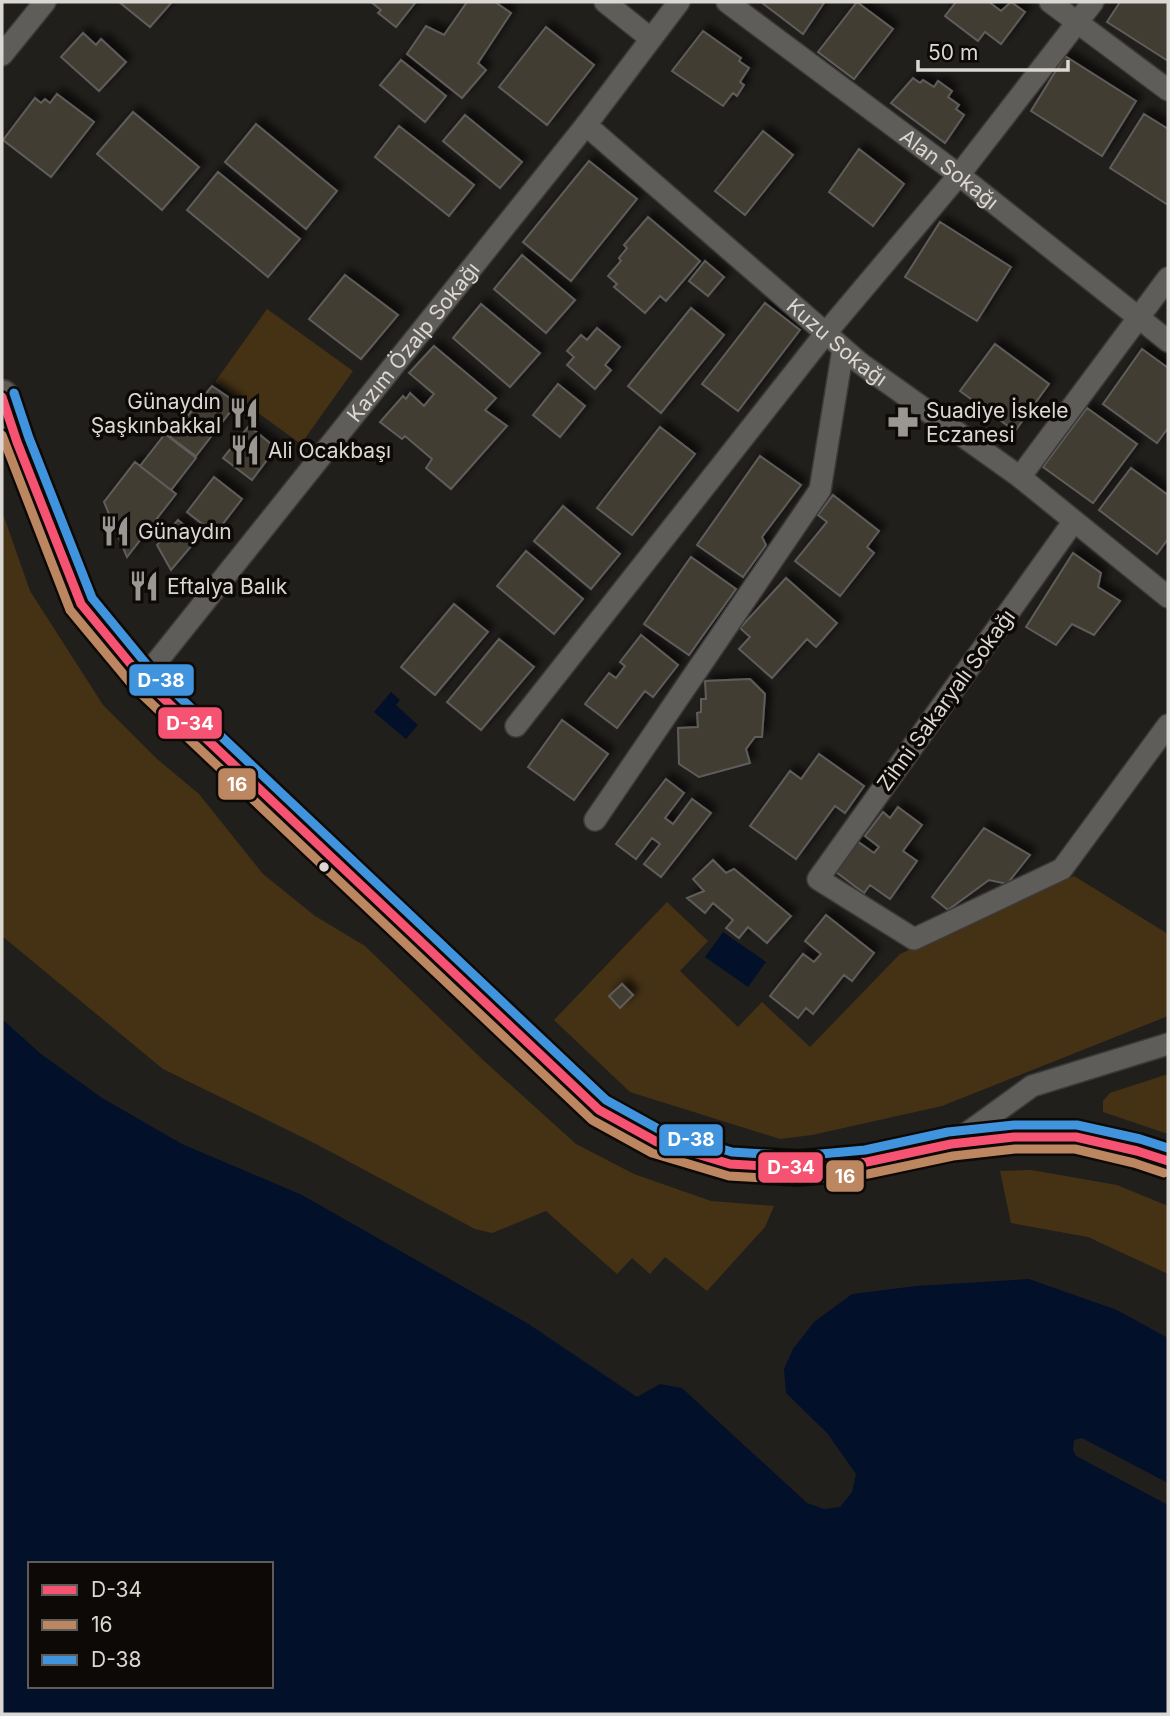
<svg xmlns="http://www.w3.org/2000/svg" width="1170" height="1716" font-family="Inter,sans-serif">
	<defs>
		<filter id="shadow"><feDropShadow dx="6" dy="-6" stdDeviation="3.5" flood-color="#0009"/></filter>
	</defs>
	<rect width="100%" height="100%" fill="#211f1c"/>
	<path fill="#453215" d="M267 309 353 371 301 444 215 382Z
		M2 511 30 591 103 705 157 759 199 794 263 874 315 916 365 946 483 1060 576 1144 634 1174 711 1201 774 1206 765 1227 707 1291 665 1257 650 1274 632 1258 617 1274 546 1211 492 1233 475 1229 316 1144 163 1069 2 936Z
		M1074 876 1168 934V1016L942 1106 812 1135 780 1139 630 1092 554 1020 667 902 708 941 680 971 738 1027 762 1002 810 1047 900 954Z
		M1168 1074V1134L1103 1112V1101L1110 1093Z
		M1031 1170 1117 1185 1168 1206V1274L1088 1237 1011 1223 1000 1171Z"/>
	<path fill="#03102a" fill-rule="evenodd" d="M391 692 400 700 396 705 418 725 406 739 374 712Z
		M723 932 766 962 748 987 705 957Z
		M2 1019 41 1054 102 1098 182 1144 302 1195 527 1323 637 1397 660 1384 682 1388 807 1503 824 1509 840 1507 852 1492 856 1474 827 1433 786 1393 784 1369 793 1349 814 1322 852 1294 916 1286 1029 1279 1117 1310 1168 1338V1714H2ZM30 1564H271V1686H30Z"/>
	<path fill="#211f1c" d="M1082 1438 1168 1483V1505L1076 1456 1073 1450 1074 1440Z"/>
	<path fill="#433c31" stroke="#5f5d5b" stroke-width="2" filter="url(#shadow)" d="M119 2H172L150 27Z
		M371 2H413L415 3 396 27 378 13 381 10Z
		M467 2H495L511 13 478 63 486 70 462 98 407 54 426 26 444 35Z
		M761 2H822L824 3 803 34Z
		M857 2 893 29 854 79 818 52Z
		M956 2H989L1001 11 1011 2 1025 12 1001 44 985 32 978 41 945 16Z
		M1120 2H1168V61L1107 22Z
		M546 27 594 65 547 125 499 87Z
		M703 31 741 58 739 61 749 68 740 82 744 85 737 96 733 93 723 106 672 71Z
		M83 33 96 45 101 39 126 62 99 91 61 57Z
		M1065 56 1136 101 1102 156 1031 111Z
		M401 60 446 96 425 122 380 85Z
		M913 78 920 83 923 80 934 87 938 81 952 91 948 97 959 105 956 109 964 115 945 143 891 103Z
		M57 94 94 122 51 177 3 140 35 98 41 103 45 99 50 103Z
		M133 112 199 167 162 210 97 154Z
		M1144 114 1168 129V205L1110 168Z
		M465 115 522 162 500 188 443 141Z
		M256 124 337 191 306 229 225 162Z
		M399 126 474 185 449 216 375 157Z
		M763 131 793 155 745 215 715 191Z
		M859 149 904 184 873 226 829 192Z
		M589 161 637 199 571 281 523 242Z
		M218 172 300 239 268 277 187 210Z
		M648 217 700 261 666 301 660 296 645 313 614 287 617 284 608 276 621 261 619 258 627 248 624 245Z
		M940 222 1011 267 977 321 905 277Z
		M522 255 575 300 546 333 494 289Z
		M705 261 724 277 708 296 689 281Z
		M345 275 398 315 361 359 309 319Z
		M765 303 800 330 738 411 702 384Z
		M481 304 540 353 510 387 453 338Z
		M691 308 724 335 661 413 628 386Z
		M597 328 620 347 605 365 611 370 595 389 567 365 574 357 567 351 581 335 587 340Z
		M995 344 1049 384 1015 431 960 391Z
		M434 346 496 398 485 410 507 426 451 489 426 468 432 459 405 436 402 439 380 422 403 396 406 399 410 393 424 406 434 394 409 373Z
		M1142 349 1168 368V428L1157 443 1103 404Z
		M558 384 585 406 560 437 533 415Z
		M212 386 237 403 196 456 170 437Z
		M1087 408 1137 444 1093 503 1043 467Z
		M249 426 276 448 252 480 223 458Z
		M660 427 695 454 632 535 597 508Z
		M165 434 196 458 171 490 140 466Z
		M760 456 801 485 762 537 766 545 743 577 697 545Z
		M135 462 176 494 127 557 104 502Z
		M1131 468 1168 495V539L1157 554 1099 510Z
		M214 477 242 499 215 534 187 512Z
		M833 495 879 531 867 547 874 553 840 596 795 561 827 522 818 515Z
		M563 506 620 554 591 589 534 541Z
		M178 520 199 537 171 570 157 545Z
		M526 551 583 599 554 634 497 586Z
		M1073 553 1101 573 1098 587 1120 601 1094 635 1072 624 1056 645 1026 627Z
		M691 557 736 589 689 655 644 624Z
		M786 578 837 623 816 647 807 639 772 678 739 649 750 637 740 628Z
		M454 604 488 632 435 695 401 667Z
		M641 635 678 665 653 697 645 691 617 728 585 704 609 673 616 678 625 666 620 662Z
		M499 639 534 667 481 730 447 702Z
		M750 679 765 694 762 737H755L746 749 750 763 699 777 679 764 678 728 698 727 697 713 701 712V699H706L705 681Z
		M562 720 608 754 574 800 528 767Z
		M819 754 864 786 845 813 835 806 796 859 750 826 790 771 801 779Z
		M666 779 684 793 665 818 673 824 692 799 711 813 661 877 644 864 660 844 652 838 636 859 616 844Z
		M898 807 922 825 903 851 917 861 890 899 870 885 864 893 832 869 854 839 874 853 879 847 865 836 883 812 890 818Z
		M984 828 1030 855 1007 884 989 880 948 910 932 897Z
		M713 860 726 873 734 869 791 916 767 943 748 927 739 938 726 928 733 920 713 903 705 913 687 898 704 891 693 879Z
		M826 915 874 953 852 981 844 975 813 1014 806 1008 798 1018 770 996 803 954 814 962 821 954 805 941Z
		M622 984 633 995 620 1008 609 996Z"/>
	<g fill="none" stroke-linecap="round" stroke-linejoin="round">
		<g stroke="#3c3a38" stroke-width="24">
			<g id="street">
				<path d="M605 2 650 38"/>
				<path id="s1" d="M727 2 959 175 1168 341"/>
				<path d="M1050 2 1168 90"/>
				<path d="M2 55 45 2"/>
				<path id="s2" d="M586 125 860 363 1020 477 1168 597"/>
				<path d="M1020 477 1168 278"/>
				<path d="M1074 521 818 879 914 939 1062 869 1168 725"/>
				<path id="s3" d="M143 679 586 125 679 2"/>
				<path d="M516 726 825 334 959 175 1093 2"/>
				<path d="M595 820 820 490 843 349"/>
				<path d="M956 1141 1032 1086 1168 1044"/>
			</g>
		</g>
		<g stroke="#3c3a38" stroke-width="37">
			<path id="primary" d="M2 397 17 442 81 604 143 679 599 1110 657 1142 730 1164 799 1168 867 1162 951 1144 1014 1137H1076L1137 1151 1168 1161"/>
		</g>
		<use href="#street" stroke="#5f5d5a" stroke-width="21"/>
		<use href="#primary" stroke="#5e5857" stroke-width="33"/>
		<g stroke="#0c0907" stroke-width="14">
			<path id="bus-1" d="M2 397 17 442 81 604 143 679 599 1110 657 1142 730 1164 799 1168 867 1162 951 1144 1014 1137H1076L1137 1151 1168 1161"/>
		</g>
		<g stroke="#0c0907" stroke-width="14">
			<path id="bus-2" d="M2 435 70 610 134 687 592 1120 652 1153 729 1176 798 1180 868 1174 953 1156 1015 1149H1075L1134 1163 1164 1173"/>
		</g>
		<g stroke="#0c0907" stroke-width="14">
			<path id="bus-3" d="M14 393 29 438 92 598 152 671 606 1100 662 1131 732 1152 799 1156 865 1150 948 1132 1014 1125H1077L1140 1139 1168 1148"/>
		</g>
		<use href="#bus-1" stroke="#f65372" stroke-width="9"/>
		<use href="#bus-2" stroke="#bb8660" stroke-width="9"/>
		<use href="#bus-3" stroke="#4094de" stroke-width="9"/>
	</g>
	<defs>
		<g id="restaurant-bare" transform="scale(2.415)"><path d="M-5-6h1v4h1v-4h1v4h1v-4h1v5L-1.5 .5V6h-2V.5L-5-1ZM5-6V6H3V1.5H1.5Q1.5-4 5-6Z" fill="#9a9793" stroke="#0c0907" stroke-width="2.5" paint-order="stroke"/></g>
		<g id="pharmacy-bare" transform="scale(2.415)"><path d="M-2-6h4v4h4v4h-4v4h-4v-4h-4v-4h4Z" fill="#9a9793" stroke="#0c0907" stroke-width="2.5" paint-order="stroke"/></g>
	</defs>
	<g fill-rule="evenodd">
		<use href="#restaurant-bare" x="244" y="413"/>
		<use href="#pharmacy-bare" x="903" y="422"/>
		<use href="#restaurant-bare" x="245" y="450"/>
		<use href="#restaurant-bare" x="115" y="531"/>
		<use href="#restaurant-bare" x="144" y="586"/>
	</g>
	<circle fill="#dbd7d3" stroke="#0c0907" stroke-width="2.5" cx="324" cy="867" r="6"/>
	<g text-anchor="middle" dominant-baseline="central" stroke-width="7" stroke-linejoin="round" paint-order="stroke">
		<g font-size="21" fill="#dbd7d3" stroke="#0c0907">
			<text stroke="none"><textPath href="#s1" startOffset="278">Alan Sokağı</textPath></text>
			<text stroke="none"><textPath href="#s3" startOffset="432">Kazım Özalp Sokağı</textPath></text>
			<text stroke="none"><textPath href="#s2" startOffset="332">Kuzu Sokağı</textPath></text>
			<text transform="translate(946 700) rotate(-54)">Zihni Sakaryalı Sokağı</text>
		</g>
		<g font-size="21" fill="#dbd7d3" stroke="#0c0907" text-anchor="start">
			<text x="221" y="401" text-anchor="end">Günaydın<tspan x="221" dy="24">Şaşkınbakkal</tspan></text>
			<text x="926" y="410">Suadiye İskele<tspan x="926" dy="24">Eczanesi</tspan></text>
			<text x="268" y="450">Ali Ocakbaşı</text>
			<text x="138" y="531">Günaydın</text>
			<text x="167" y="586">Eftalya Balık</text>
		</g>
	</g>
	<g stroke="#0c0907" stroke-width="2.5">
		<rect x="128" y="663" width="67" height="34" rx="7" fill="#4094de"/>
		<rect x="157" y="706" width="66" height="34" rx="7" fill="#f65372"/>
		<rect x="217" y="767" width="40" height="34" rx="7" fill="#bb8660"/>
		<rect x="658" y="1123" width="66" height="34" rx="7" fill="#4094de"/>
		<rect x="757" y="1151" width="67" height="33" rx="7" fill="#f65372"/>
		<rect x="825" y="1159" width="40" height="34" rx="7" fill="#bb8660"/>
	</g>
	<g font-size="19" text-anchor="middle" font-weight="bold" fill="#fff">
		<text x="161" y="687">D-38</text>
		<text x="190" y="730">D-34</text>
		<text x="237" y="791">16</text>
		<text x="691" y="1146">D-38</text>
		<text x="791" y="1174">D-34</text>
		<text x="845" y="1183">16</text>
	</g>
	<rect width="1170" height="1716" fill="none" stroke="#dbd7d3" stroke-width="7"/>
	<rect x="28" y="1562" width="245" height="126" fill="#0c0907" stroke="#5f5b59" stroke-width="2"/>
	<rect x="42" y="1585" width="35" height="10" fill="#f65372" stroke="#5f5b59" stroke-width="2"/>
	<text x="91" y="1597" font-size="21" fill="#dbd7d3">D-34</text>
	<rect x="42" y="1620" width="35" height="10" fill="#bb8660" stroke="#5f5b59" stroke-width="2"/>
	<text x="91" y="1632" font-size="21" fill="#dbd7d3">16</text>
	<rect x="42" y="1655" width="35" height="10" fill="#4094de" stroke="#5f5b59" stroke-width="2"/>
	<text x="91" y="1667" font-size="21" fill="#dbd7d3">D-38</text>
	<path d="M918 60v10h150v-10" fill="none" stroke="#dbd7d3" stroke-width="3.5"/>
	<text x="928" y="60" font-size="21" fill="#dbd7d3" stroke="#0c0907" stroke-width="5" paint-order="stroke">50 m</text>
</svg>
